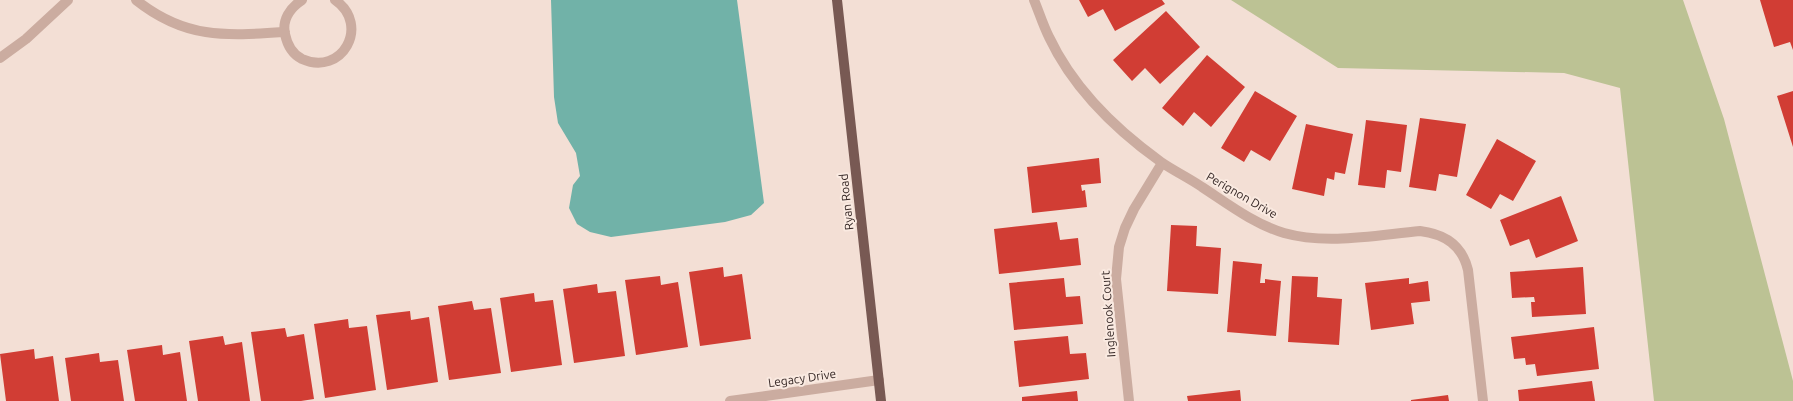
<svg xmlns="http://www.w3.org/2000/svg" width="1793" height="401" font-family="Ubuntu,sans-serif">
	<rect width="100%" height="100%" fill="#f3dfd5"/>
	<path fill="#bcc294" d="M1231 0H1683L1724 119 1793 381V401H1654L1620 88 1564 73 1338 68Z"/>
	<path fill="#71b2a8" d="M551 0H737L764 203 751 215 725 222 611 237 590 232 577 224 569 208 573 185 580 176 576 153 558 123 554 97Z"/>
	<path fill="#d13d34" d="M1079 0H1162L1165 4 1115 31 1103 9 1088 17Z
		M1760 0H1793V50L1790 42 1774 47Z
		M1166 11 1200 47 1160 84 1145 68 1132 81 1113 60Z
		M1207 55 1245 87 1211 127 1194 112 1183 126 1162 108Z
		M1255 91 1297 116 1270 161 1251 150 1244 162 1221 148Z
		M1793 91V147L1777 96Z
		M1420 118 1466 124 1457 177 1439 174 1436 191 1409 187Z
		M1366 120 1407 125 1401 172 1387 170 1385 188 1358 185Z
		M1306 124 1353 134 1345 174 1335 172 1334 180 1327 178 1324 196 1292 189Z
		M1497 139 1536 161 1513 201 1500 194 1491 209 1466 195Z
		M1099 158 1101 183 1081 185 1082 191 1085 190 1087 207 1032 213 1027 167Z
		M1561 196 1578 241 1536 258 1529 239 1510 246 1500 220Z
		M1057 222 1060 240 1078 238 1081 265 999 274 994 229Z
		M1171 225 1197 226 1196 246 1221 248 1218 294 1167 291Z
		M1233 261 1262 264 1260 283H1265V279L1281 281 1276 336 1227 332Z
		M723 267 724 277 742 274 751 339 700 346 689 272Z
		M1583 267 1586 314 1532 317 1531 302H1535L1534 297 1512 298 1510 272Z
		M660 276 661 285 678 282 688 347 636 355 625 280Z
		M1292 276 1318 277 1317 297 1342 299 1339 345 1288 342Z
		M1064 278 1066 297 1080 296 1083 324 1014 330 1009 283Z
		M1409 278V284L1428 281 1430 301 1411 303 1414 324 1371 330 1365 283Z
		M597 284 598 293 616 291 625 356 574 363 563 289Z
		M534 293 535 302 553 300 562 365 511 372 500 298Z
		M472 301 474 310 491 308 501 373 449 380 438 306Z
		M410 311 411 320 429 317 438 382 387 390 376 315Z
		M348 319 349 328 367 326 376 390 325 398 314 324Z
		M1594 327 1599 369 1537 376 1535 364 1526 365 1525 358 1514 359 1511 337Z
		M285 328 287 337 304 334 314 399 301 401H261L251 332Z
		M223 336 225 345 242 342 250 401H198L189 341Z
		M1068 336 1070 354 1086 353 1089 379 1019 387 1014 341Z
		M162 345 163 355 180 352 187 401H135L127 350Z
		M34 349 35 359 53 356 59 401H6L0 354Z
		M99 353 100 362 118 360 124 401H71L65 358Z
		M1592 381 1595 401H1519L1518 390Z
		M1240 390 1241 401H1188L1187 396Z
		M1077 391 1078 401H1022V397Z
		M1448 395 1449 401H1411V400Z"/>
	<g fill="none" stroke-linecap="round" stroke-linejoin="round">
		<path stroke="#cbaca0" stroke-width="10" d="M136 0C185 39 225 36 285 32
			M302 0C290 8 282 20 285 34 287 44 292 54 302 59 342 77 371 25 335 0
			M1034 0C1039 12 1043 25 1049 37 1073 88 1115 129 1161 162 1174 171 1189 178 1202 187 1228 204 1254 224 1284 233 1327 245 1376 235 1420 231 1445 234 1462 245 1468 270L1483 401
			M0 58 26 39 68 0
			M730 401 879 380
			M1129 401 1116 279 1119 247 1125 228 1134 209 1162 163"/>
		<path stroke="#785953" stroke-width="10" d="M837 0 881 401"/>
	</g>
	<g text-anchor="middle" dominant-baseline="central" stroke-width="4" stroke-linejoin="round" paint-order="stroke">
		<g font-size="12" fill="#342624" stroke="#faeae1">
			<text transform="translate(1242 195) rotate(30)">Perignon Drive</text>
			<text transform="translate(846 202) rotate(-96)">Ryan Road</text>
			<text transform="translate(1108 314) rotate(-94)">Inglenook Court</text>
			<text transform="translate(802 378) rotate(-8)">Legacy Drive</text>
		</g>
	</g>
</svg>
